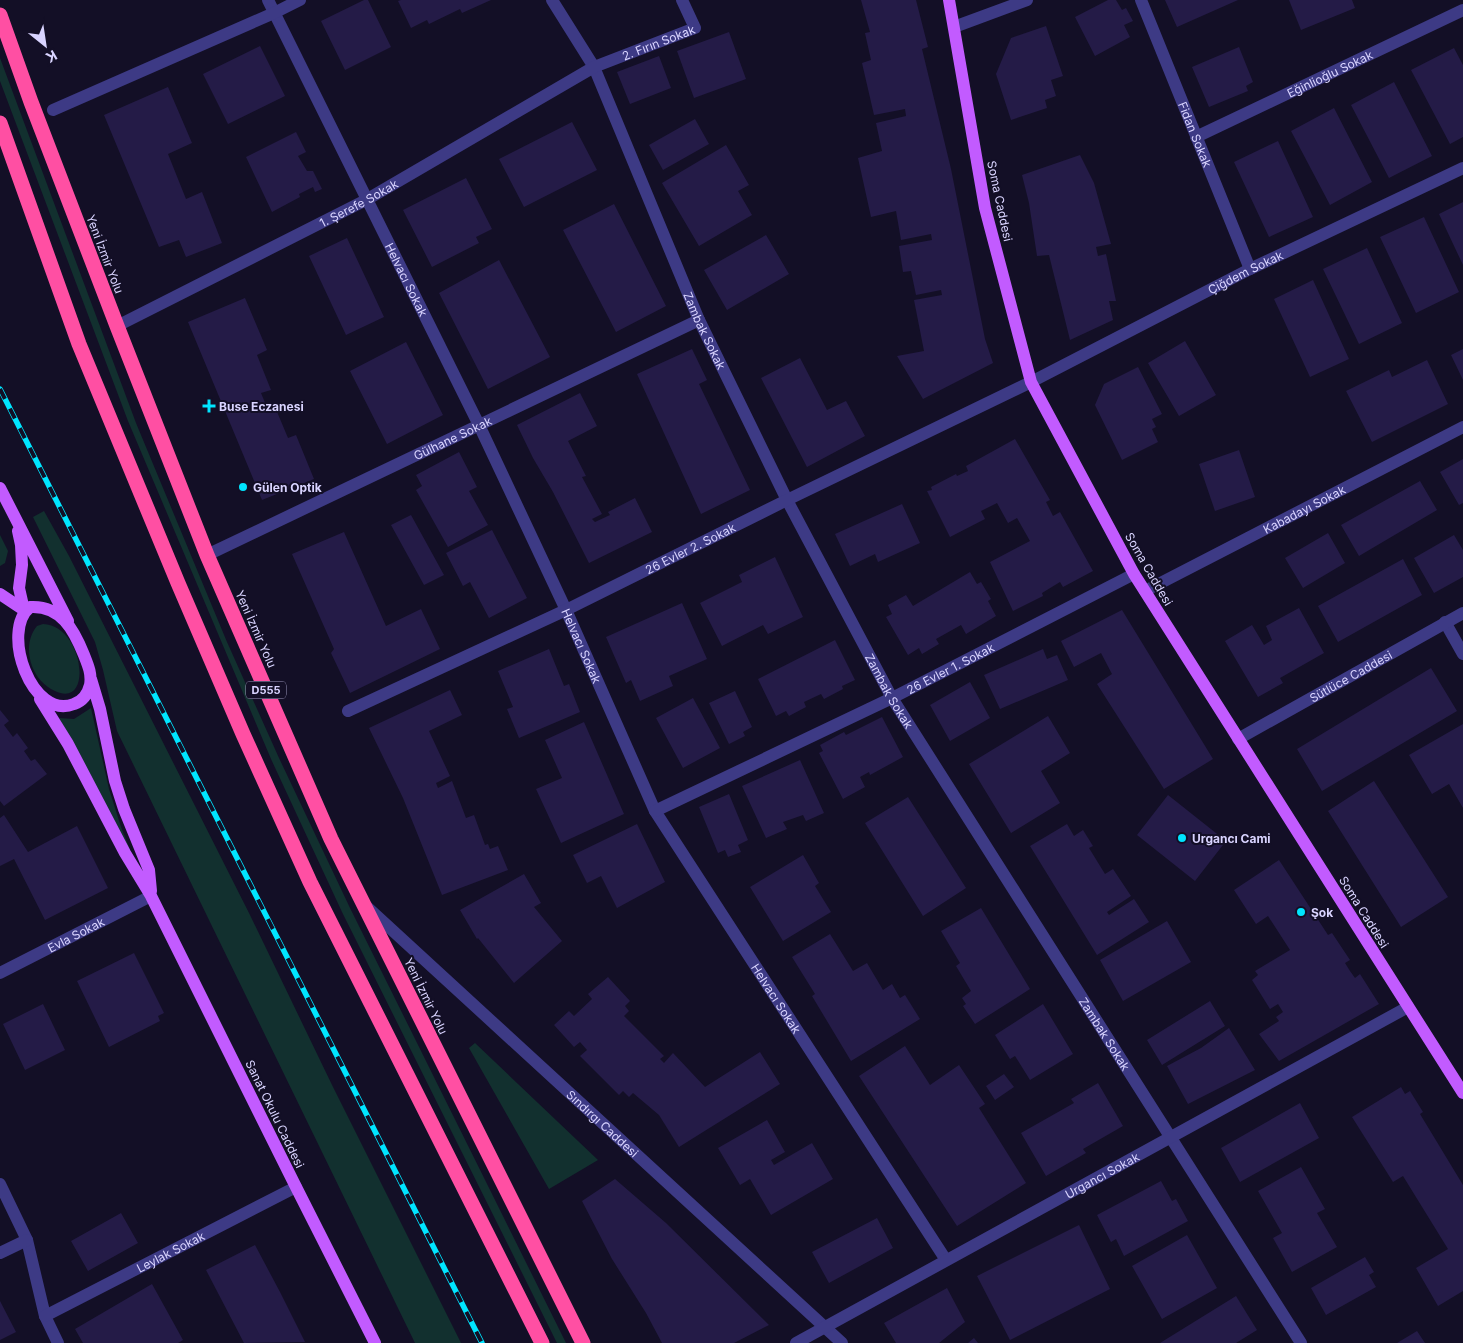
<svg xmlns="http://www.w3.org/2000/svg" width="1463" height="1343" font-family="Inter,sans-serif">
	<rect width="100%" height="100%" fill="#130f26"/>
	<path fill="#12302f" d="M0 58 136 423 227 642 279 758 350 908 566 1343H557L342 912 271 759 128 421 0 81Z
		M44 511 69 556 249 913 333 1087 461 1343H415L117 731 103 670 95 642 33 517Z
		M0 535 8 551 5 563 0 566Z
		M43 624C84 625 94 710 55 691 44 686 36 677 32 666 27 652 28 637 37 626Z
		M91 708 109 789 121 827 135 862 59 718 74 719Z
		M475 1043 598 1160 549 1189 469 1048Z"/>
	<path fill="#241b47" d="M364 0H368L391 47 345 70 321 21Z
		M401 0H491L462 13 460 9 429 24 427 20 411 28 398 1Z
		M861 0H916L928 47 922 49 951 169 985 339 993 363 923 399 897 356 924 351 914 300 942 295 941 290 916 295 911 271 903 272 899 246 932 240 931 234 901 240 896 211 871 217 858 158 882 151 876 123 906 116 905 109 874 115 862 63 871 60 865 33 870 32Z
		M1108 0H1116L1122 10 1126 8 1133 21 1124 25 1130 37 1095 56 1075 17Z
		M1165 0H1238L1177 27Z
		M1289 0H1352L1355 8 1301 30Z
		M1046 26 1063 76 1051 80 1056 96 1045 100 1047 108 1011 120 996 74 1011 38Z
		M729 32 746 79 694 98 677 51Z
		M260 46 285 96 228 124 203 74Z
		M1239 47 1253 82 1246 86 1248 91 1209 107 1192 67Z
		M1454 48 1463 65V137L1450 144 1411 70Z
		M659 56 671 88 630 104 617 72Z
		M1394 82 1432 156 1389 178 1351 105Z
		M168 87 192 143 168 154 186 199 202 192 222 243 186 257 179 240 159 247 104 115Z
		M1334 108 1372 182 1330 205 1291 131Z
		M695 119 709 144 663 170 649 145Z
		M572 122 597 170 524 207 499 159Z
		M296 132 306 152 298 156 307 171H313L322 189 315 192 313 187 299 194 300 197 272 212 246 157Z
		M1278 141 1313 217 1269 237 1234 162Z
		M726 145 749 185 738 191 752 215 699 246 662 183Z
		M1080 155 1094 183 1111 244 1096 247 1098 256 1106 254 1116 301H1109L1113 320 1070 340 1049 255 1037 256 1029 203 1022 175Z
		M466 178 492 229 476 237 479 243 432 267 403 210Z
		M1463 202V265L1439 214Z
		M614 204 666 306 616 332 563 230Z
		M1424 217 1459 292 1416 313 1380 237Z
		M766 235 789 274 727 310 704 270Z
		M347 238 384 317 346 335 309 256Z
		M1367 248 1402 323 1359 344 1323 269Z
		M499 260 550 357 488 389 439 293Z
		M1313 280 1349 359 1310 377 1274 299Z
		M245 298 267 350 257 355 271 390 261 393 268 410 275 407 288 438 296 435 314 479 262 500 188 322Z
		M1185 341 1216 395 1179 416 1148 363Z
		M406 342 443 415 387 444 350 371Z
		M692 349 707 380 699 384 750 490 701 514 637 374Z
		M1463 349V380L1451 355Z
		M800 358 827 410 846 401 865 436 807 467 761 378Z
		M1427 360 1448 404 1372 442 1346 391 1389 370 1392 377Z
		M1138 367 1162 414 1152 419 1156 427 1152 429 1158 442 1122 460 1095 405 1104 384Z
		M580 393 597 426 568 441 586 476 582 477 602 514 592 519 595 522 610 515 608 512 635 498 652 532 589 563 553 492 533 458 517 425Z
		M1015 439 1050 500 1046 502 1053 516 1060 512 1093 571 1063 587 1060 582 1042 593 1043 596 1013 611 990 562 1030 541 1017 518 1008 523 997 503 981 511 985 519 950 537 927 491 932 490 931 487 956 474 957 476 968 471 966 466Z
		M1239 450 1255 497 1215 511 1199 464Z
		M459 452 477 487 469 491 488 525 448 547 416 490 422 486 416 475Z
		M1463 459V503L1459 505 1440 472Z
		M1420 481 1437 510 1359 556 1341 525Z
		M902 504 920 543 878 562 875 554 850 566 835 534Z
		M411 515 444 575 424 585 391 525Z
		M492 530 527 598 489 618 470 582 463 586 446 553Z
		M344 532 386 626 421 609 440 649 350 693 331 653 334 649 292 554Z
		M1328 533 1345 563 1303 588 1285 558Z
		M1454 535 1463 550V577L1434 593 1414 558Z
		M775 557 803 617 768 634 763 625 722 646 700 603 742 582 739 575Z
		M1403 559 1422 595 1338 642 1318 606Z
		M970 572 977 584 981 582 991 599 988 601 996 616 966 634 961 625 936 639 939 644 922 654 919 648 908 655 886 617 892 614 888 605 906 595 913 606Z
		M682 603 707 659 669 676 673 686 640 701 631 680 626 683 606 637Z
		M1299 608 1324 653 1280 678 1283 683 1258 697 1225 641 1252 625 1264 645 1272 640 1266 626Z
		M1122 610 1213 759 1164 789 1097 684 1112 674 1101 653 1074 667 1061 641Z
		M835 640 855 680 842 686 843 689 824 699 821 694 804 702 806 707 789 716 786 711 776 716 758 679Z
		M549 649 564 686 569 684 580 712 519 738 507 709 513 707 498 671Z
		M1043 649 1047 659 1057 655 1068 680 1000 709 984 675Z
		M1431 668 1457 711 1322 791 1297 749Z
		M970 682 990 718 950 741 930 705Z
		M450 690 462 715 429 731 450 776 436 783 438 788 452 781 466 818 474 815 485 845 488 844 490 849 498 846 508 870 442 895 403 798 369 728Z
		M735 691 752 727 743 732 745 736 729 744 709 703Z
		M693 698 720 748 683 768 656 718Z
		M0 710 9 721 4 725 13 737 17 733 28 748 24 751 31 761 35 759 47 774 4 806 0 801Z
		M1048 716 1070 753 1041 771 1060 803 1011 833 969 764Z
		M882 717 903 757 870 775 869 772 860 777 865 787 843 799 819 753 823 751 820 745 844 732 846 735Z
		M584 722 624 814 561 843 536 789 562 778 545 740Z
		M1463 724V808L1449 784 1432 794 1409 755Z
		M800 760 824 813 806 821 803 815 783 822 787 829 766 838 742 786Z
		M1374 781 1448 897 1401 927 1328 811Z
		M729 794 748 840 738 845 741 852 728 857 725 850 718 853 699 807Z
		M1168 795 1226 841 1195 881 1137 835Z
		M908 797 966 888 923 916 865 823Z
		M4 815 28 852 77 826 108 888 45 920 14 859 0 866V818Z
		M637 824 665 882 617 908 601 876 587 883 573 855Z
		M1067 824 1074 836 1083 830 1093 846 1089 848 1105 874 1113 869 1131 896 1107 912 1109 915 1134 899 1149 922 1097 955 1030 846Z
		M803 855 819 883 815 886 831 912 783 941 750 887Z
		M1279 860 1328 935 1332 933 1350 960 1345 963 1350 971 1355 978 1360 974 1379 1004 1279 1061 1259 1034 1279 1021 1276 1017 1283 1012 1278 1004 1270 1009 1252 980 1258 975 1255 971 1290 950 1268 916 1256 924 1234 890Z
		M524 874 541 903 534 907 562 941 514 983 478 938 477 939 460 910Z
		M981 908 1030 989 975 1024 963 1006 966 1004 962 998 971 991 956 966 960 963 941 931Z
		M1167 921 1191 962 1123 1001 1100 960Z
		M830 934 853 971 867 963 883 990 892 984 900 998 905 995 920 1019 851 1061 812 996 815 994 792 957Z
		M134 953 164 1013 158 1016 160 1021 109 1047 77 981Z
		M608 977 630 1001 625 1006 629 1011 624 1016 664 1056 660 1059 664 1063 673 1053 705 1087 760 1052 780 1084 679 1147 659 1115 633 1093 629 1097 623 1091 619 1095 580 1056 587 1050 580 1042 574 1047 554 1025 569 1011 574 1016 592 999 588 994Z
		M1210 1001 1225 1026 1162 1065 1147 1040Z
		M43 1004 65 1050 25 1070 3 1024Z
		M1043 1004 1073 1054 1030 1080 1015 1056 1010 1059 995 1035Z
		M1229 1028 1255 1070 1188 1104 1167 1066 1201 1048Z
		M905 1046 930 1085 959 1065 985 1104 979 1108 1026 1183 957 1226 859 1076Z
		M1004 1074 1014 1087 995 1100 986 1086Z
		M1098 1083 1123 1126 1083 1149 1086 1153 1046 1176 1021 1133 1074 1103 1071 1099Z
		M1401 1087 1405 1094 1410 1091 1423 1112 1420 1114 1463 1185V1291L1438 1306 1416 1268 1448 1249 1403 1176 1393 1182 1352 1117Z
		M1300 1103 1319 1138 1240 1182 1221 1148Z
		M767 1120 785 1152 771 1160 774 1165 812 1143 833 1179 771 1215 750 1179 740 1185 718 1148Z
		M1301 1167 1325 1209 1317 1213 1337 1247 1292 1272 1273 1238 1282 1233 1258 1191Z
		M615 1179 666 1223 769 1325 734 1343H662L646 1313 612 1259 582 1201Z
		M1161 1181 1172 1201 1176 1199 1188 1221 1124 1256 1116 1239 1111 1242 1097 1215Z
		M121 1213 138 1243 88 1271 71 1241Z
		M877 1218 893 1248 829 1283 812 1252Z
		M1079 1225 1110 1289 1010 1340 977 1276Z
		M1187 1235 1217 1288 1162 1319 1132 1266Z
		M255 1245 280 1292 305 1342 244 1343 206 1270Z
		M1365 1257 1374 1272 1369 1275 1376 1287 1326 1315 1311 1288Z
		M152 1284 183 1340 178 1343H83L75 1329Z
		M947 1288 965 1322 939 1343H896L884 1323Z
		M1236 1296 1257 1330 1236 1343H1160Z
		M0 1301 16 1332 0 1340Z
		M1417 1331 1425 1343H1397Z
		M974 1338 978 1343H968Z"/>
	<g fill="none" stroke-linecap="round" stroke-linejoin="round">
		<g stroke="#3d3a85" stroke-width="12">
			<path id="s1" d="M268 0 479 425 566 610 655 811 946 1260"/>
			<path id="s2" d="M552 0 594 67 699 320 787 500 892 698 1301 1343"/>
			<path id="s3" d="M1141 0 1250 269"/>
			<path d="M954 27 1027 0"/>
			<path d="M53 110 274 13 300 0"/>
			<path id="s4" d="M1196 137 1463 10"/>
			<path id="s5" d="M117 326 366 200 594 67 695 28 682 0"/>
			<path id="s6" d="M207 555 699 320"/>
			<path id="s7" d="M1145 591 1463 427"/>
			<path d="M1445 622 1463 654"/>
			<path id="s8" d="M348 711 566 610 787 500 1031 382 1250 269 1463 168"/>
			<path id="s9" d="M1238 739 1463 613"/>
			<path id="s10" d="M655 811 892 698 1134 574"/>
			<path id="s11" d="M367 907 842 1343"/>
			<path id="s12" d="M0 973 151 896"/>
			<path d="M0 1184 27 1240 45 1316 58 1343"/>
			<path d="M0 1253 27 1240"/>
			<path id="s13" d="M45 1316 296 1187"/>
			<path id="s14" d="M796 1343 1408 1007"/>
		</g>
		<path stroke="#c25bff" stroke-width="12" d="M949 0 985 208 1031 382 1134 574 1463 1093
			M0 488 68 621
			M18 531 21 545 22 565 19 588 24 610
			M0 594 24 610
			M30 607C61 605 74 630 84 655 88 665 92 674 90 685 88 693 83 701 74 704 32 721 0 631 30 607Z
			M91 679 100 709 115 781 124 809 149 870 151 891
			M40 699 68 744 125 853 151 896 296 1187 375 1343"/>
		<path stroke="#ff4fa3" stroke-width="15" d="M0 15 31 102 117 326 207 555 331 839 583 1343
			M0 123 79 344 178 583 243 734 310 882 542 1343"/>
		<g stroke="#00e5ff" stroke-width="5.5">
			<path id="rail" d="M0 389 482 1343"/>
		</g>
		<use href="#rail" stroke="#130f26" stroke-width="4" stroke-dasharray="11" stroke-linecap="butt"/>
	</g>
	<g fill="#00e5ff" stroke="#130f26" stroke-width="2">
		<path d="M206.5 398.5h5v5h5v5h-5v5h-5v-5h-5v-5h5z"/>
		<circle cx="243" cy="487" r="5"/>
		<circle cx="1182" cy="838" r="5"/>
		<circle cx="1301" cy="912" r="5"/>
	</g>
	<g text-anchor="middle" dominant-baseline="central" stroke-width="4" stroke-linejoin="round" paint-order="stroke">
		<rect fill="#130f26" stroke="#9e99be" stroke-width="1" x="246" y="681.5" width="40" height="17" rx="4"/>
		<g font-size="11" font-weight="bold" fill="#d9d4ff">
			<text x="266" y="690">D555</text>
		</g>
		<g font-size="12" fill="#d9d4ff" stroke="#130f26">
			<text stroke="none"><textPath href="#s5" startOffset="612">2. Fırın Sokak</textPath></text>
			<text stroke="none"><textPath href="#s4" startOffset="148">Eğinlioğlu Sokak</textPath></text>
			<text stroke="none"><textPath href="#s3" startOffset="145">Fidan Sokak</textPath></text>
			<text transform="translate(1000 201) rotate(78)">Soma Caddesi</text>
			<text stroke="none"><textPath href="#s5" startOffset="271">1. Şerefe Sokak</textPath></text>
			<text transform="translate(105 254) rotate(69)">Yeni İzmir Yolu</text>
			<text stroke="none"><textPath href="#s8" startOffset="999">Çiğdem Sokak</textPath></text>
			<text stroke="none"><textPath href="#s1" startOffset="312">Helvacı Sokak</textPath></text>
			<text stroke="none"><textPath href="#s2" startOffset="365">Zambak Sokak</textPath></text>
			<text stroke="none"><textPath href="#s6" startOffset="272">Gülhane Sokak</textPath></text>
			<text stroke="none"><textPath href="#s7" startOffset="179">Kabadayı Sokak</textPath></text>
			<text stroke="none"><textPath href="#s8" startOffset="379">26 Evler 2. Sokak</textPath></text>
			<text transform="translate(1149 569) rotate(60)">Soma Caddesi</text>
			<text transform="translate(256 629) rotate(66)">Yeni İzmir Yolu</text>
			<text stroke="none"><textPath href="#s1" startOffset="718">Helvacı Sokak</textPath></text>
			<text stroke="none"><textPath href="#s10" startOffset="328">26 Evler 1. Sokak</textPath></text>
			<text stroke="none"><textPath href="#s9" startOffset="129">Sütlüce Caddesi</textPath></text>
			<text stroke="none"><textPath href="#s2" startOffset="770">Zambak Sokak</textPath></text>
			<text transform="translate(1364 912) rotate(58)">Soma Caddesi</text>
			<text stroke="none"><textPath href="#s12" startOffset="85">Evla Sokak</textPath></text>
			<text transform="translate(426 996) rotate(64)">Yeni İzmir Yolu</text>
			<text stroke="none"><textPath href="#s1" startOffset="1122">Helvacı Sokak</textPath></text>
			<text stroke="none"><textPath href="#s2" startOffset="1175">Zambak Sokak</textPath></text>
			<text transform="translate(275 1114) rotate(64)">Sanat Okulu Caddesi</text>
			<text stroke="none"><textPath href="#s11" startOffset="320">Sındırgı Caddesi</textPath></text>
			<text stroke="none"><textPath href="#s14" startOffset="349">Urgancı Sokak</textPath></text>
			<text stroke="none"><textPath href="#s13" startOffset="141">Leylak Sokak</textPath></text>
		</g>
		<g font-size="12" font-weight="bold" fill="#d9d4ff" stroke="#130f26" text-anchor="start">
			<text x="219" y="406">Buse Eczanesi</text>
			<text x="253" y="487">Gülen Optik</text>
			<text x="1192" y="838">Urgancı Cami</text>
			<text x="1311" y="912">Şok</text>
		</g>
	</g>
	<g transform="translate(45 45) rotate(150)" stroke="#130f26" stroke-width="4" paint-order="stroke">
	<path d="M0-4L9 19L0 12L-9 19Z" fill="#d9d4ff"/>
	<text y="-8" font-size="14" font-weight="bold" text-anchor="middle" fill="#d9d4ff">K</text>
	</g>
</svg>
